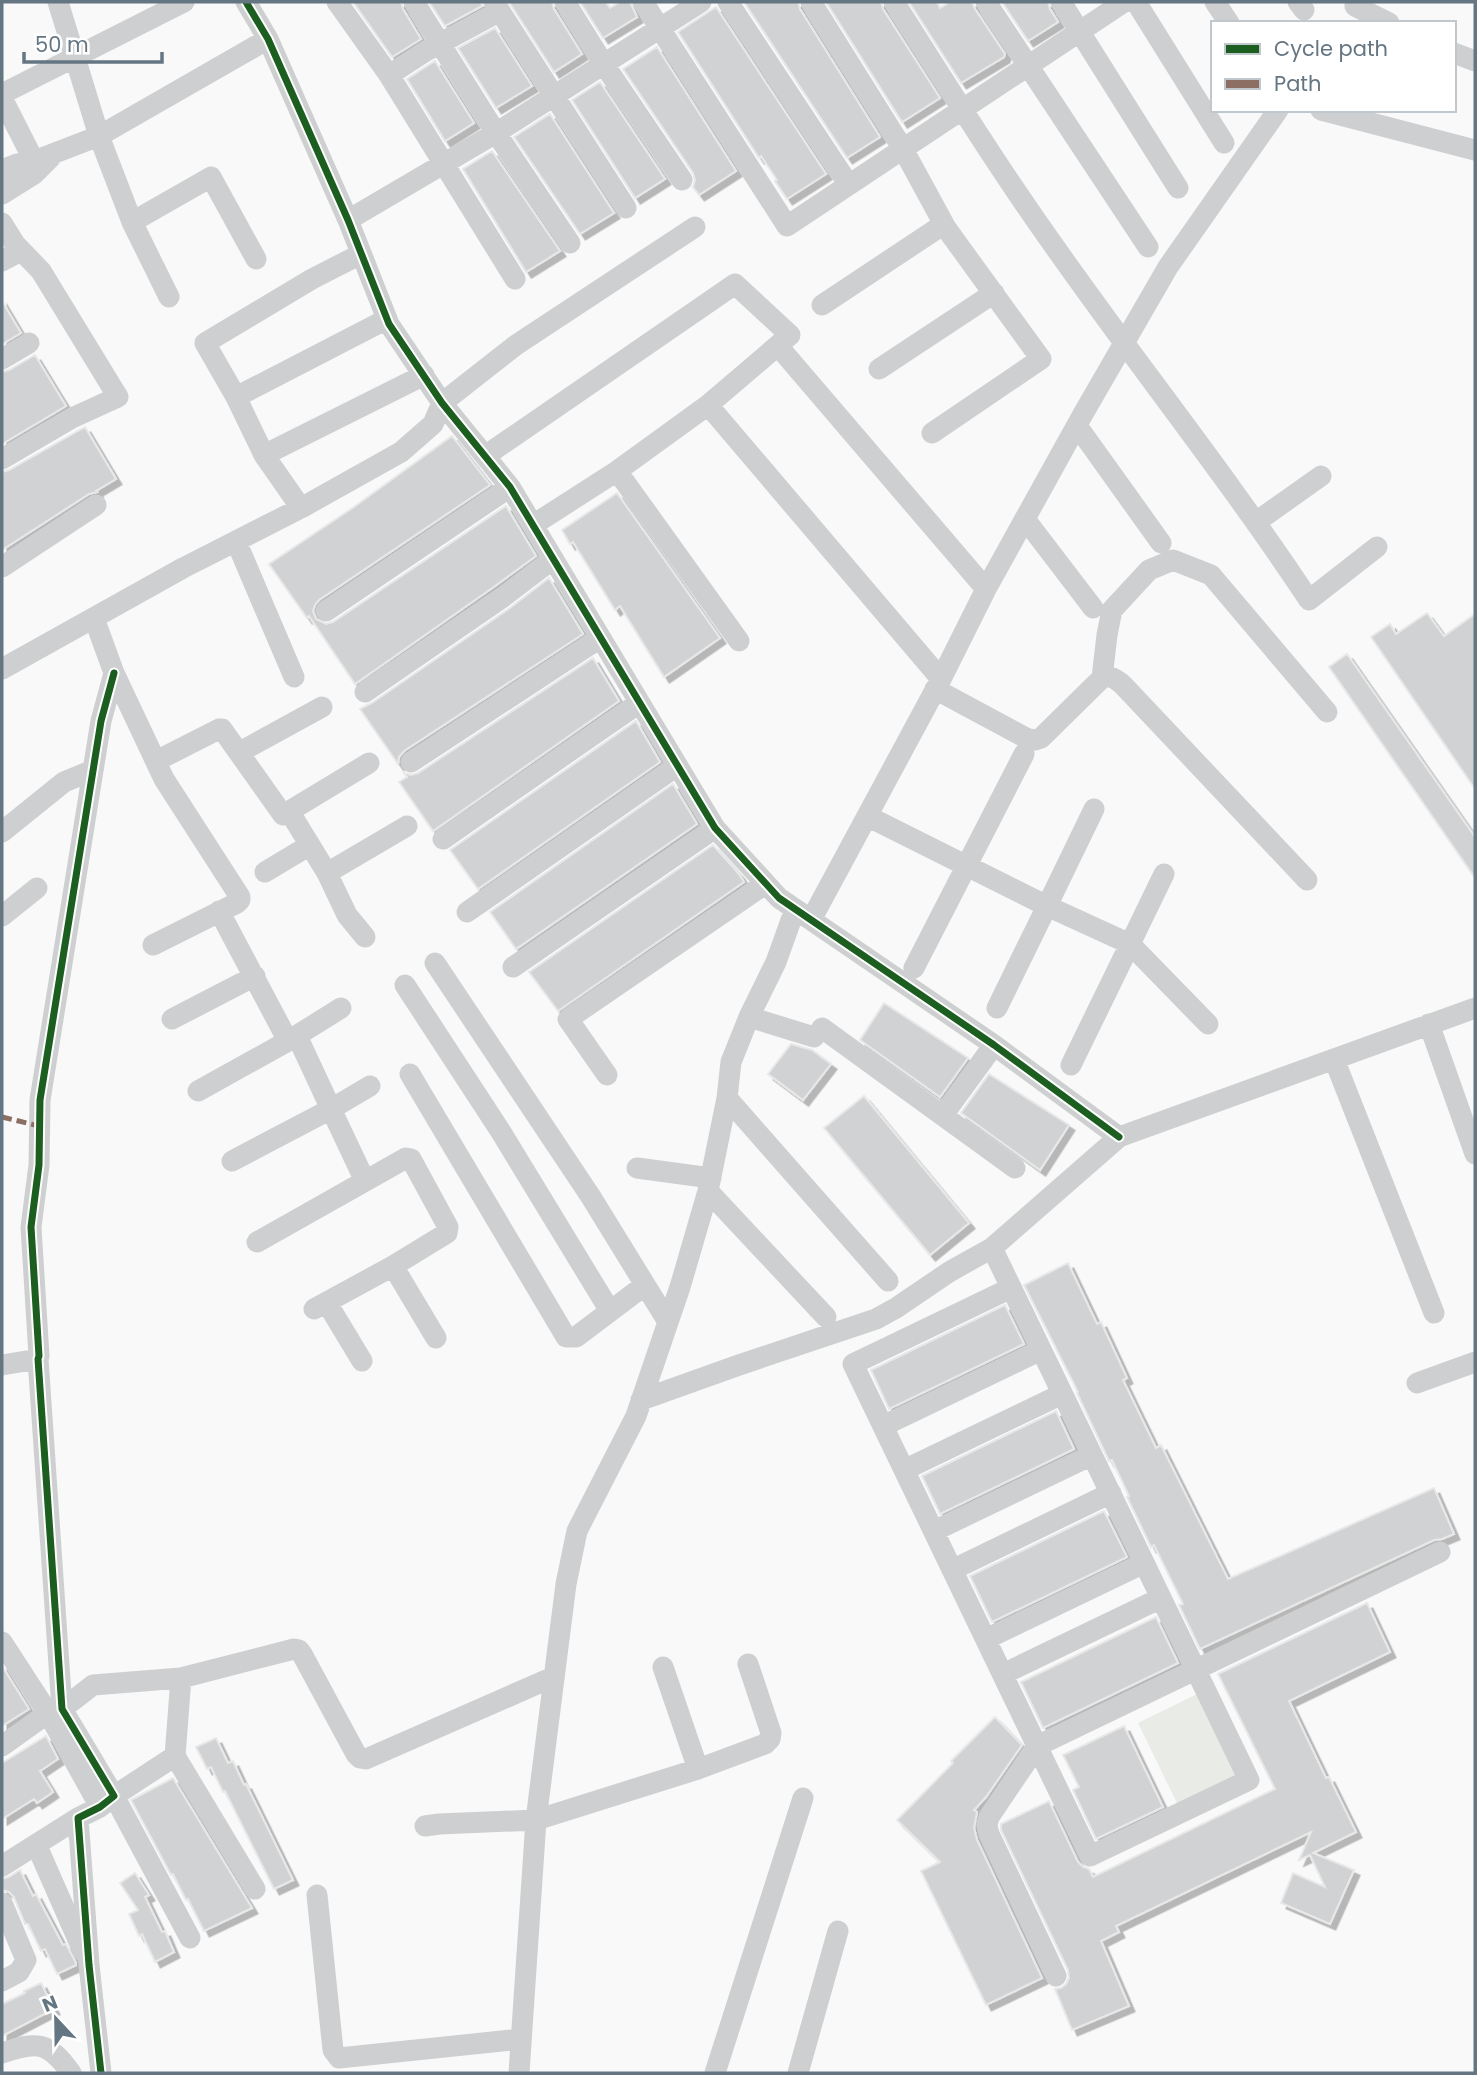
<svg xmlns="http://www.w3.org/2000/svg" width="1477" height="2075" font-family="Poppins,sans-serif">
	<defs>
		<filter id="shadow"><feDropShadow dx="5.5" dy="5.5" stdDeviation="0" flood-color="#0004"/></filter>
	</defs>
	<rect width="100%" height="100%" fill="#f9f9f9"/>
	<path fill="#e8ebe6" d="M1197 1694 1237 1777 1178 1805 1138 1723Z"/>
	<path fill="#d0d2d3" stroke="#e8e8e8" stroke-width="2" filter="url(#shadow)" d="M353 2H401L403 9 421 39 392 57Z
		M429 2H481L482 6 445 26Z
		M509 2H552L554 9 582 54 554 72Z
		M580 2H606L610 8 620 2H630L637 17 603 38Z
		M744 2H798L800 9 880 137 847 158Z
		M826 2H881L883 9 940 98 902 122Z
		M909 2H937L940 8 950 2H972L975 9 1005 54 1004 57 961 83Z
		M1002 2H1048L1050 9 1058 22 1028 41Z
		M716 7 826 174 787 199 775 181 777 180 761 156 759 158 678 32Z
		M495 28 532 86 496 108 458 48Z
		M657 47 736 171 699 195 693 187 695 180 693 173 623 69Z
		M435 61 474 123 445 141 407 79Z
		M600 82 665 179 635 198 572 100Z
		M550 114 614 213 580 234 514 137Z
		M492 151 560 251 526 272 463 169Z
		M2 301 21 333 2 344Z
		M35 355 66 406 2 444V372L9 370Z
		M85 427 116 479 96 491 97 492 89 494 2 550V472L9 470Z
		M452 436 490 485 319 600 315 605 313 611 316 619 326 624 333 622 506 506 536 556 495 586 355 684 309 616 307 618 269 564 354 507Z
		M617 493 720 638 664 677 620 606 615 610 573 542 570 544 562 530Z
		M549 578 583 634 404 751 399 757 398 764 360 709 372 703 510 608Z
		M1427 613 1444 636 1475 614V789L1371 637 1390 624 1396 634Z
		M1347 654 1475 837V878L1329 667Z
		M593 658 619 701 433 831 399 782 407 777 404 773 411 775 418 773Z
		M636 721 660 762 478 889 450 850Z
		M673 784 697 824 516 949 490 912Z
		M713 845 739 874 744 882 558 1011 529 972Z
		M884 1003 968 1058 940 1097 860 1040Z
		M791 1044 812 1050 831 1064 803 1100 768 1074Z
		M989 1074 1069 1125 1040 1170 961 1113Z
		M864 1096 969 1223 930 1255 824 1128Z
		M1068 1263 1097 1324 1101 1322 1127 1378 1123 1380 1156 1448 1161 1445 1228 1579 1434 1488 1454 1534 1442 1539 1434 1540 1200 1649 1179 1605 1183 1604 1154 1545 1151 1547 1127 1497 1129 1496 1112 1460 1109 1461 1077 1393 1078 1392 1024 1285Z
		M1005 1305 1024 1344 889 1409 871 1370Z
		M1056 1411 1074 1449 940 1514 922 1476Z
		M1104 1511 1127 1557 992 1622 970 1576Z
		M1367 1603 1390 1652 1289 1701 1326 1778 1329 1777 1356 1832 1313 1853 1354 1870 1330 1924 1281 1903 1293 1873 1325 1887 1310 1855 1299 1860 1311 1832 1116 1926 1119 1932 1101 1941 1129 2006 1072 2030 1055 1989 1061 1988 1066 1984 1069 1978 1068 1970 1001 1830V1824L1049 1801 1078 1862 1083 1867 1089 1869 1093 1877 1275 1789 1218 1674Z
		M1156 1617 1178 1663 1043 1728 1021 1682Z
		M2 1666 29 1709 2 1726Z
		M995 1717 1022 1745 986 1797 974 1810 977 1812 974 1828 977 1840 1042 1978 986 2005 921 1871 940 1862 897 1820 953 1763 951 1761Z
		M1124 1726 1163 1807 1096 1839 1073 1790 1079 1787 1063 1755Z
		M46 1736 58 1759 40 1771 53 1792 37 1803 34 1799 2 1819V1763Z
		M216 1738 228 1763 233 1761 244 1785 246 1784 293 1880 274 1889 225 1791 223 1792 211 1767 207 1769 196 1747Z
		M173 1778 252 1908 204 1931 188 1899 186 1900 173 1874 171 1875 131 1800Z
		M20 1870 33 1896 36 1894 63 1945 66 1944 76 1963V1965L57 1974 45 1949 41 1951 28 1924H25L14 1897 9 1892 2 1890V1879L9 1877Z
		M135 1873 149 1895 145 1897 162 1932 165 1931 174 1952 155 1962 142 1934 139 1936 129 1914 138 1910 120 1883Z
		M41 1983 54 2009 2 2036V2004L25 1993 24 1991Z"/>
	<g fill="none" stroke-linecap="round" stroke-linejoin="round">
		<path stroke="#cecfd0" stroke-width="21" d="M58 2 99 136 268 39
			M246 2 268 39 348 220 389 324 442 403 510 487 715 828 779 898 994 1045 1119 1137
			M337 2 389 75 426 51 500 11
			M414 2 496 133 570 243
			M494 2 626 208
			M565 2 603 63 682 180
			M643 2 787 226 1124 2
			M728 2 849 185
			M811 2 903 149 946 228 1041 359 932 433
			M894 2C935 66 975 131 1018 194 1111 332 1217 461 1309 600L1377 547
			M986 2 1148 247
			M1061 2 1178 188
			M1136 2 1224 143
			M1215 2 1229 23
			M1298 2 1304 10
			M1355 6 1389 23
			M1454 53 1475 61
			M389 75 515 279
			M2 94 184 2
			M2 98 34 161 99 136 132 222 169 297
			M1321 110 1475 150
			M2 170 17 164 34 161
			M2 194 34 174 51 157
			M348 220 496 133 701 2
			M132 222 211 177 256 259
			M2 223 15 244V254L2 261
			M361 254 312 279 205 343 236 397 387 319
			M822 305 944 224
			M778 346 986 589
			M2 359 29 343
			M879 369 994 293
			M236 397 264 455 424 375
			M708 405 941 679
			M1078 427 1161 543
			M264 455 301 508
			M485 456 735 284 790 335 708 405 617 471 533 525
			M2 459 72 418 118 397 41 271 15 244
			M617 471 739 641
			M1025 519 1093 608
			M1256 522 1321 476
			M236 541 294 677
			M2 567 96 505
			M326 611 510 487
			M94 618 114 673 164 779 240 897V900L237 903 153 945
			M2 669 183 568 301 508 401 452 433 424 442 403 516 345 695 227
			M1102 678 1107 635 1112 610 1149 570 1173 560 1211 575 1327 712
			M935 689 1028 739 1035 740 1041 738 1102 678C1111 675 1115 679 1122 684L1307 880
			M365 692 503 597 553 559
			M240 752 322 707
			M156 761 219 729H222L283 815 369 763
			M411 762 600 638
			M289 811 327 873 407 826
			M867 816 1047 906 997 1008
			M2 832 64 782 93 770
			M443 839 639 703
			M265 872 310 845
			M327 873 347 915 365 937
			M1164 874 1130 944 1208 1024
			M467 912 677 766
			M2 916 37 888
			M811 920 941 679 986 589 1083 414 1168 267 1278 110
			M435 963 591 1197 668 1322
			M513 967 715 828
			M914 968 1024 754
			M405 985 501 1132 610 1311
			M749 1017 814 1037
			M172 1019 255 976
			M1429 1024 1475 1154
			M822 1028 1015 1168
			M297 1036 331 1109 370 1086
			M288 1041 341 1008
			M1334 1059 1434 1313
			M1071 1065 1130 944 1047 906 1094 809
			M410 1074 566 1337H576L645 1285
			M607 1075 568 1019 765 884
			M198 1091 288 1041 219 911
			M727 1098 888 1281
			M943 1115 994 1045
			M232 1161 331 1109 365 1181
			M637 1168 711 1178
			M708 1191 826 1317
			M257 1242 406 1158 411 1159 448 1227 447 1233 393 1266 314 1309
			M992 1248 1249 1780 1090 1856 853 1364 1011 1288
			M393 1266 436 1338
			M327 1303 362 1361
			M2 1365 38 1359
			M1417 1383 1475 1362
			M641 1400 739 1365 876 1319 896 1308 949 1272 992 1248 1119 1137 1475 1008
			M883 1426 1041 1350
			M904 1470 1062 1394
			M934 1531 1092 1455
			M952 1570 1111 1493
			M986 1639 1144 1563
			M2 1642 48 1713 100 1807
			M748 1664 771 1733 770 1739 765 1744 698 1769 536 1820 566 1584 577 1531 636 1416 680 1287 708 1191 727 1098 731 1062 749 1017 776 962 795 909
			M663 1667 698 1769
			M1003 1674 1161 1598
			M181 1678 175 1756 114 1796 190 1938
			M2 1746 48 1713 62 1709 93 1685 181 1678 294 1649 299 1650 302 1654 356 1754 360 1758 366 1759 553 1677
			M175 1756 255 1889
			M425 1826 439 1824 536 1820 519 2073
			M36 1844 83 1951
			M2 1866 78 1818
			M317 1895 333 2050 339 2058 521 2039
			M2 1903 26 1960 19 1972 2 1981
			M1056 1976 989 1834 987 1825 989 1817 1037 1746 1440 1552
			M2 2053C37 2041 48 2041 71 2073
			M101 2073 89 1965 78 1818 100 1807 114 1796 62 1709 38 1359 39 1356 31 1227 39 1165 40 1100 101 721 114 673
			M715 2073 803 1798
			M798 2073 838 1931"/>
		<path stroke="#8d6e63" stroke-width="5" stroke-dasharray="10 5" stroke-linecap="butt" d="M2 1117 39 1126"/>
		<g stroke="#fff" stroke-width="11">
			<path id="cycleway" d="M246 2 268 39 348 220 389 324 442 403 510 487 715 828 779 898 994 1045 1119 1137
				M101 2073 89 1965 78 1818 100 1807 114 1796 62 1709 38 1359 39 1356 31 1227 39 1165 40 1100 101 721 114 673"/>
		</g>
		<use href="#cycleway" stroke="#1b5e20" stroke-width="7"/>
	</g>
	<rect width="1477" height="2075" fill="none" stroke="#657683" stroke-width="7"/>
	<rect x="1211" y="21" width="245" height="91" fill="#ffffff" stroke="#c1c8cd" stroke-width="2"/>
	<rect x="1225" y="44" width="35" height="10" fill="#1b5e20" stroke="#c1c8cd" stroke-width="2"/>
	<text x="1274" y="56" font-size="21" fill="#657683">Cycle path</text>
	<rect x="1225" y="79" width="35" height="10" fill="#8d6e63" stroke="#c1c8cd" stroke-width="2"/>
	<text x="1274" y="91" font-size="21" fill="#657683">Path</text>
	<g transform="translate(56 2019) rotate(338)" stroke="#ffffff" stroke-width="5" paint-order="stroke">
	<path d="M0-5L12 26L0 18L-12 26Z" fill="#657683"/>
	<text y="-10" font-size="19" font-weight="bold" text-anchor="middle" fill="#657683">N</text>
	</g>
	<path d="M24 52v10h138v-10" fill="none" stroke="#657683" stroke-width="3.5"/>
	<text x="35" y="52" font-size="21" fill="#657683" stroke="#ffffff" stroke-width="5" paint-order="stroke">50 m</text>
</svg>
